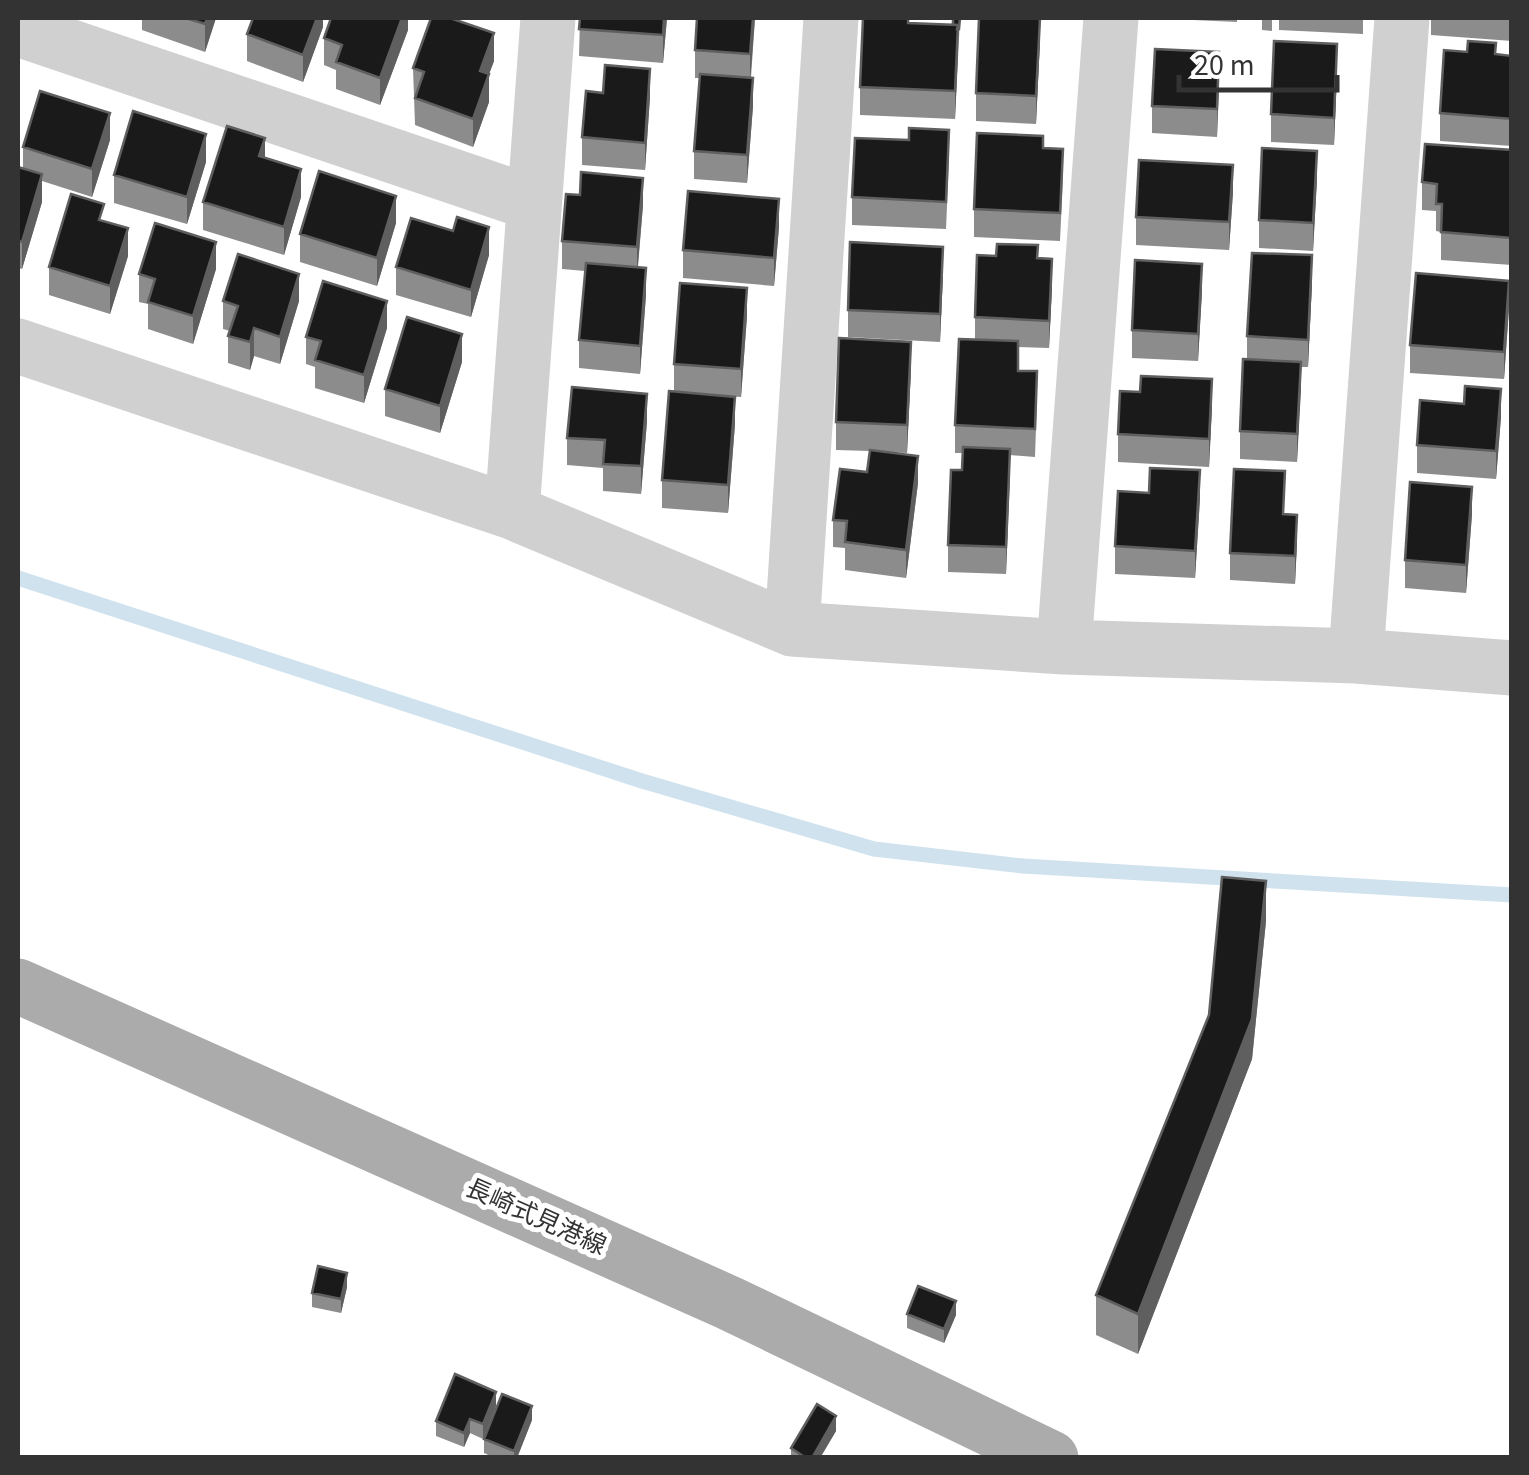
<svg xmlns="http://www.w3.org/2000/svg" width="1529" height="1475" font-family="'Source Sans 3','Noto Sans JP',sans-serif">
	<rect width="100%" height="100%" fill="#fff"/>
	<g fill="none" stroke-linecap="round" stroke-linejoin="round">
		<path stroke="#cfe2ee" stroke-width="15" d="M18 578 642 781 874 849 1023 866 1512 895"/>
		<path stroke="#d0d0d0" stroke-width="55" d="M18 29 532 203
			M18 346 512 512 792 629 1064 647 1356 656 1512 668
			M512 512 548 18
			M792 629 831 18
			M1064 647 1111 18
			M1356 656 1402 18"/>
		<path stroke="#ababab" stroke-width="55" d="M18 986 729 1303 1051 1458"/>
	</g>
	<path fill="#8c8c8c" d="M142 18H216L205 52 142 30Z
		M323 18V27L303 82 247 61V34Z
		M408 18V30L380 105 336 89V70L324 65V38Z
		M580 18H667L663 63 579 56Z
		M755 18 751 78 753 106 747 183 694 179V151L699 78H695V50Z
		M909 18V23L953 25 960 18 955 119 860 115V87Z
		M1149 18H1237V22Z
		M1262 18H1272V31L1262 30Z
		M1279 18H1363V34L1279 30Z
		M1431 18H1512V41L1431 35Z
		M1040 40 1036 124 976 121V93Z
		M1496 55 1512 56V146L1440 141V113Z
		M494 61 489 74V102L473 147 415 125 413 68Z
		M1337 72 1334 145 1271 142V114Z
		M1219 80 1217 137 1152 133V106Z
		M650 97 645 170 582 165V137Z
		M110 140 92 197 42 181V202L22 269 18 268V167L23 168V147Z
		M1043 148 1063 177 1060 241 974 237V209Z
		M1512 150V265L1441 260V232L1436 231V211L1422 210V182Z
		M265 158 301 197 284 255 203 230V202Z
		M949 158 946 229 852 225V197Z
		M206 162 187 224 114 203V175Z
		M1317 179 1313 251 1259 248V220Z
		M1233 192 1229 250 1136 245V217Z
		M643 205 638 267 646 295 640 374 579 368V340L585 271 562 269V241Z
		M104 221 128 256 110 314 49 295V267Z
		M396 223 377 286 300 262V234Z
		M779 227 774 286 683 278V250Z
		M453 231 489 255 471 317 396 295V267Z
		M1038 258 1052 287 1049 348 1018 347V371L1037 399 1035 457 1010 455 1006 574 948 572V545L962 470 963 453H955V425L975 339V317Z
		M216 269 193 344 148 329V304L139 302V274Z
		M943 274 940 342 848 337V310Z
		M1312 283 1308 367H1301L1297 462 1240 459V431L1247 359V336Z
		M1202 291 1198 361 1132 358V330Z
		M223 301H299L280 364 254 356 250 370 228 363V336L230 331 223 329Z
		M1509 308 1504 379 1410 373V345Z
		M747 316 741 397 723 396 735 424 728 513 662 508V480L674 392V364Z
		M387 328 364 403 315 388V367L306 364V337Z
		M462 362 440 433 385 416V389Z
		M911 369 907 453 884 452 918 483 906 578 845 570V548L833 547V520L867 472 870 451 836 450V422Z
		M1140 392 1212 407 1209 467 1118 462V434Z
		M1501 417 1496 479 1417 473V445Z
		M647 421 641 494 603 491V468L567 465V438Z
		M1200 498 1195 578 1115 574V546Z
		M1284 514 1297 542 1295 584 1230 580V553Z
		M1472 514 1466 593 1405 588V560Z
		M1266 921 1252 1059 1138 1354 1096 1335V1295Z
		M347 1287 341 1313 312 1307V1293Z
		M907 1314 956 1315 944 1343 907 1328Z
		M496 1406 483 1439 470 1433 464 1447 436 1436V1421Z
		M532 1420 517 1458H495L484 1453V1439Z
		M836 1431 820 1458H791V1448Z"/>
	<path fill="#5f5f5f" d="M207 18H216L205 52V24Z
		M317 18H323V27L303 82V55Z
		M402 18H408V30L380 105V78Z
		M664 18H667L663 63V35Z
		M753 18H755L750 82V54Z
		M1040 18V40L1036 124V96Z
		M958 25V53L955 119V91Z
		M494 33V61L480 98V71Z
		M1337 44V72L1334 145V118Z
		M1219 52V80L1217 137V109Z
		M650 69V97L645 170V143Z
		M489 74V102L473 147V119Z
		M753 78V106L747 183V155Z
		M110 113V140L92 197V169Z
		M206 134V162L187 224V197Z
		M265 138V165L259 156Z
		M1317 151V179L1313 251V223Z
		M1233 165V192L1229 250V222Z
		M301 169V197L284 255V227Z
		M42 174V202L22 269V242Z
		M643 178V205L637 275V247Z
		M396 196V223L377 286V258Z
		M779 199V227L774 286V258Z
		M489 227V255L471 317V290Z
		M128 228V256L110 314V286Z
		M216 242V269L193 344V316Z
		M943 247V274L940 342V314Z
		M1312 255V283L1308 367V340Z
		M1052 259V287L1049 348V321Z
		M1202 264V291L1198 361V334Z
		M646 268V295L640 374V346Z
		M299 274V301L280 364V337Z
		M1509 281V308L1504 379V352Z
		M747 288V316L741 397V369Z
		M387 301V328L364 403V375Z
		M254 328V356L250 370V342Z
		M462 334V362L440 433V406Z
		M911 342V369L907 453V425Z
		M1301 362V390L1297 462V434Z
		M1212 379V407L1209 467V439Z
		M1501 389V417L1496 479V451Z
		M647 394V421L641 494V466Z
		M735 397V424L728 513V485Z
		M1010 449V476L1006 574V547Z
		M918 456V483L906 578V550Z
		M1200 470V498L1195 578V551Z
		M1472 487V514L1466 593V565Z
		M1297 515V542L1295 584V556Z
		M1266 881V921L1252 1059 1138 1354V1314Z
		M347 1273V1287L341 1313V1299Z
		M956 1301V1315L944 1343V1329Z
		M496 1392V1406L483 1439V1424Z
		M532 1406V1420L517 1458H514V1451Z
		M836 1416V1431L820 1458H812Z
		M470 1419V1433L464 1447V1433Z"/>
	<path fill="#1a1a1a" stroke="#5f5f5f" stroke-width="2.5" d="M186 18H207L205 24Z
		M253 18H317L303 55 247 34Z
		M331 18H402L380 78 336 62 342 45 324 38Z
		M431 18H450L494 33 480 71 489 74 473 119 415 98 424 72 413 68Z
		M580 18H664L663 35 579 29Z
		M697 18H753L750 54 695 50Z
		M863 18H908V23L958 25 955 91 860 87Z
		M953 18H960L959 29H957L958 25H953Z
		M979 18H1040L1036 96 976 93Z
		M1274 41 1337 44 1334 118 1271 114Z
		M1468 41 1496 43 1495 54 1512 56V119L1440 113 1444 50 1467 52Z
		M1155 49 1219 52 1217 109 1152 106Z
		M605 65 650 69 645 143 582 137 586 91 603 93Z
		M700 74 753 78 747 155 694 151Z
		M40 91 110 113 92 169 23 147Z
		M133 111 206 134 187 197 114 175Z
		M227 126 265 138 259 156 301 169 284 227 203 202Z
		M909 128 949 130 946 202 852 197 855 138 909 140Z
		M977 133 1043 136V148L1063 149 1060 213 974 209Z
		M1425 144 1512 150V238L1441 232 1442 204H1436L1437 184 1422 182Z
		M1262 148 1317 151 1313 223 1259 220Z
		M1139 160 1233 165 1229 222 1136 217Z
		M18 167 42 174 22 242 18 240Z
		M319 171 396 196 377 258 300 234Z
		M581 172 643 178 637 247 562 241 566 194 580 195Z
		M688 191 779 199 774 258 683 250Z
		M71 194 104 204 99 220 128 228 110 286 49 267Z
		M457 217 489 227 471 290 396 267 411 218 453 231Z
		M155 223 216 242 193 316 148 302 155 279 139 274Z
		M850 242 943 247 940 314 848 310Z
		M997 244 1038 245 1037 258 1052 259 1049 321 975 317 977 255 996 256Z
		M1252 253 1312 255 1308 340 1247 336Z
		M238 254 299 274 280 337 254 328 250 342 228 336 238 306 223 301Z
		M1135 260 1202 264 1198 334 1132 330Z
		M586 263 646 268 640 346 579 340Z
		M1416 273 1509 281 1504 352 1410 345Z
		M323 281 387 301 364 375 315 360 321 341 306 337Z
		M680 283 747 288 741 369 674 364Z
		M407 317 462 334 440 406 385 389Z
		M839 338 911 342 907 425 836 422Z
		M959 339 1018 341V371H1037L1035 429 955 425Z
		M1243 359 1301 362 1297 434 1240 431Z
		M1141 376 1212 379 1209 439 1118 434 1120 391 1140 392Z
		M1465 386 1501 389 1496 451 1417 445 1420 400 1464 404Z
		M572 387 647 394 641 466 603 464 605 440 567 438Z
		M669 391 735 397 728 485 662 480Z
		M963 447 1010 449 1006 547 948 545 951 470H962Z
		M870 450 918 456 906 550 845 542 847 521 833 520 840 469 867 472Z
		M1150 468 1200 470 1195 551 1115 546 1118 491 1149 493Z
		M1234 469 1285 471 1283 514 1297 515 1295 556 1230 553Z
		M1410 482 1472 487 1466 565 1405 560Z
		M1222 877 1266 881 1252 1019 1138 1314 1096 1295 1209 1015Z
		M318 1266 347 1273 341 1299 312 1293Z
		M918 1286 956 1301 944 1329 907 1314Z
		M455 1374 496 1392 483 1424 470 1419 464 1433 436 1421Z
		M502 1394 532 1406 514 1451 484 1439Z
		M817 1404 836 1416 812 1458H806L791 1448Z"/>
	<g text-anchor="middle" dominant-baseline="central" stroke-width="10" stroke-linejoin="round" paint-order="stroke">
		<g font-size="25" fill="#333" stroke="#fff">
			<text transform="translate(536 1217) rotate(24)">長崎式見港線</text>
		</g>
	</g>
	<rect width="1529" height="1475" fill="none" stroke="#333333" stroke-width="40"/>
	<path d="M1179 75v15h158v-15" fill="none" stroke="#333333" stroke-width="5"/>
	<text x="1194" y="75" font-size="30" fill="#333333" stroke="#ffffff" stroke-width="8" paint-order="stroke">20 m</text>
</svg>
